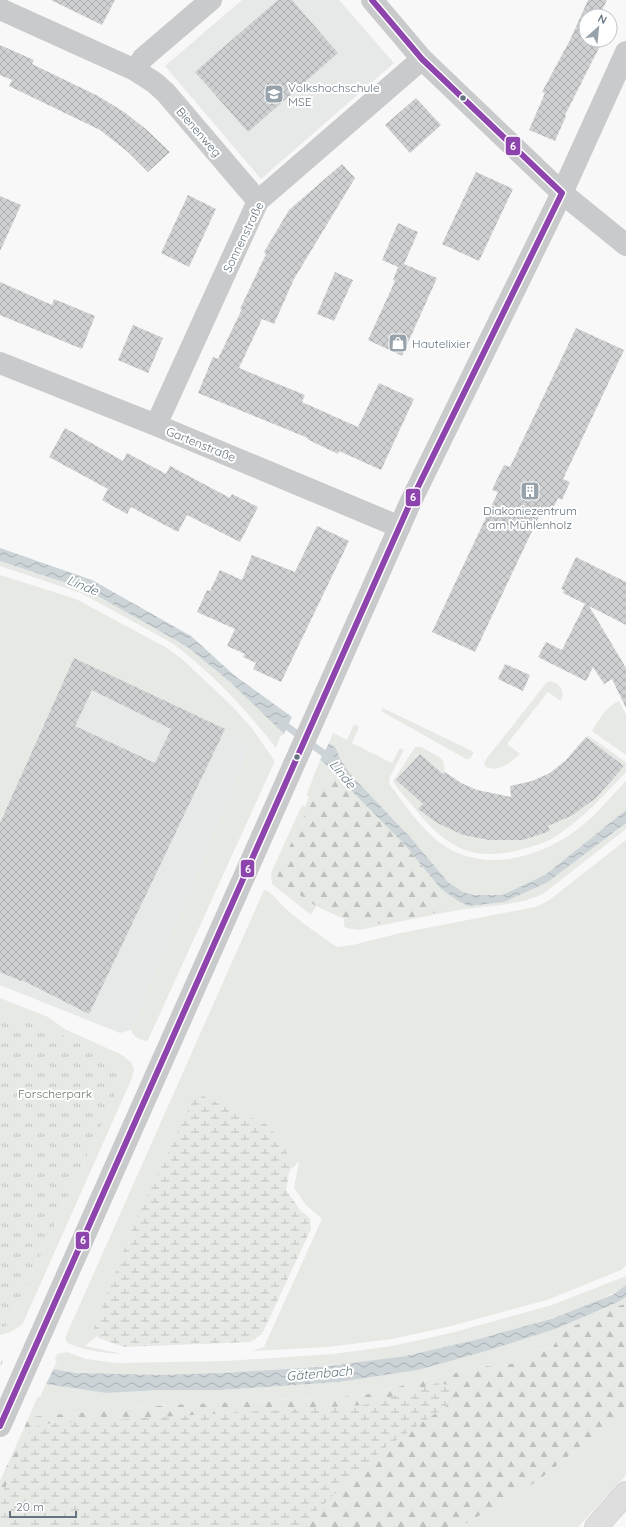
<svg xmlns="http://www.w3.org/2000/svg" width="626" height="1527" font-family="Quicksand,sans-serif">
	<defs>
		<pattern id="forest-firs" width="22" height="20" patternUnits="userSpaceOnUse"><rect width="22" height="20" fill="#e7e9e5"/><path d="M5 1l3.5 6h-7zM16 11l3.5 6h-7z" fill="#bfc1bf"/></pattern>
		<pattern id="wetland-marsh" width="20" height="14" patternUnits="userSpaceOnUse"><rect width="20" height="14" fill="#e7e9e5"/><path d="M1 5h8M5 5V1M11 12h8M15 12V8" fill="none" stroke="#bfc1bf"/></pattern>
		<pattern id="park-tufts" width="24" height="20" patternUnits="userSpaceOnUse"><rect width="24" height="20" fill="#e7e9e5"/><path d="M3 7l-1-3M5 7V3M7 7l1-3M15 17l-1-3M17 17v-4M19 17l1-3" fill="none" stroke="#bfc1bf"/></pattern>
		<pattern id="water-waves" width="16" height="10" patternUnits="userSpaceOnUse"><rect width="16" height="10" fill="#cdd4d7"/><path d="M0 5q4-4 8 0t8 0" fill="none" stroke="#aab1b4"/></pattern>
		<pattern id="building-cross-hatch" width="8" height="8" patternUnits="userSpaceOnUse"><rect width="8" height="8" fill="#ced0d1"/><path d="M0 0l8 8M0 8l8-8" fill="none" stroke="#abadaf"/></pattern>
	</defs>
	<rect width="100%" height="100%" fill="#f8f8f8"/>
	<path fill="#e7e8e8" d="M242 0H339L394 63 261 179 165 66Z
		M74 658 242 738 247 749 242 767 131 1030 120 1033 0 985V823Z"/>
	<path fill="#e7e9e5" d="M0 561 87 590 186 646 230 682 284 734 280 737 276 748C246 709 212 673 172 643L81 593 0 566Z
		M0 575 76 599 167 648 182 659 232 706 251 727 274 760V763L148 1040 145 1041C138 1039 133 1036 131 1030L242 767 247 749 242 738 74 658 0 823Z
		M551 681C560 684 566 691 561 701L548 692 507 744 520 754C511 762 499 773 486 767L484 763 487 758 547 682Z
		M619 701 626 715V755L592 731C599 720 606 706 619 701Z
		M383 708 474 752 470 759H466L381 711Z
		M354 724 359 727 352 743 392 763 400 748 404 750 390 777 389 781 390 785C405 805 419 826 439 842 483 876 545 857 584 824 599 812 612 795 626 781V810L545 875 502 895H473L463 892 448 882 411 838 351 775 340 759 336 748 329 743 333 733 347 740Z
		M589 736 626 762V772C604 795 583 819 556 836 546 843 531 847 519 850 469 863 443 844 412 805 406 798 398 790 393 781L415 747H421L441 758 443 761 445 772 443 774 420 754 396 780 423 804 419 809 437 823 463 835 489 840H522L550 831 548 826 571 816 624 766 586 737Z
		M320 760 338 777C330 777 323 781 318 787L279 881 316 906 311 915 272 884 271 873 302 805 305 807 309 797 306 796Z
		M626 823V829L543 894C514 907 489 905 459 910 426 916 392 923 359 930L346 928 344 926V919L370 925 443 904 441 889 458 901 468 906 548 882Z
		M626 840V1265L621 1270 547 1300 447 1327 392 1339 327 1347 252 1351 264 1347 322 1219 306 1205 294 1188 299 1162 85 1346 123 1354C103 1353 86 1351 67 1343L65 1338 264 890C272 891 277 901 283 906 299 921 318 934 337 947L353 945 401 933 535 907 548 901Z
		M0 998 48 1017 65 1029 122 1055 131 1062 134 1069 132 1078 23 1323C16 1330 9 1333 0 1335V1328L7 1326 114 1098 118 1074 107 1055 48 1029 0 1012Z
		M626 1276V1285C592 1308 550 1319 511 1330 476 1340 441 1350 405 1356 356 1365 305 1367 255 1371 189 1376 119 1378 53 1370L57 1361 55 1360 57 1354 67 1352 86 1359 116 1363 226 1361 333 1354 392 1346 451 1333 552 1305Z
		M626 1297V1303L622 1305 562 1331 553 1347 535 1350 515 1363 496 1367 484 1366 360 1396 170 1405 29 1417 38 1396 40 1397 46 1384 106 1393 160 1390H221L339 1382 418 1370 490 1350 558 1328 618 1302Z
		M626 1410V1475L578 1527H460L536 1482Z"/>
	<path fill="url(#forest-firs)" d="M334 777H338L404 844 441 889 443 904 439 912 370 925 344 919 316 906 279 881 277 873 318 787 322 782Z
		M626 1303V1410L536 1482 460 1527H0V1481L29 1417 170 1405 360 1396 484 1366 496 1367 515 1363 535 1350 553 1347 562 1331Z"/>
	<path fill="url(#wetland-marsh)" d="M203 1096 266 1124 281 1140 291 1163 286 1190 301 1211 310 1218 311 1229 262 1334 250 1342 124 1347 98 1338 93 1331 132 1229 194 1098Z
		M437 1383 449 1385 453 1391 451 1403 383 1449 299 1527H0V1499L29 1431 41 1424 364 1405Z"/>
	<path fill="url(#park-tufts)" d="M0 1012 48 1029 107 1055 118 1074 114 1098 7 1326 0 1328Z"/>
	<path fill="url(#water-waves)" d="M0 548 92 580 191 636 234 675 292 717 284 734 230 682 186 646 87 590 0 561Z
		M329 743 336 748 340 759 351 775 411 838 448 882 463 892 473 895H502L545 875 626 810V823L548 882 504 902 468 906 458 901 441 889 404 844 324 763 320 760Z
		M626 1285V1297L618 1302 558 1328 490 1350 418 1370 339 1382 221 1390H160L106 1393 46 1384 0 1379 1 1361 77 1373 161 1375 223 1373 330 1366 406 1356 475 1340 554 1318 612 1295Z"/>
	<path fill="#f8f8f8" d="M4 1359 54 1368 45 1386 0 1382V1367Z"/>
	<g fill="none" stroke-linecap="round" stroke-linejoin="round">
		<path stroke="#cdd4d7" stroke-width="7" d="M281 722 330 758"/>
	</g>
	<path fill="url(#building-cross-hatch)" fill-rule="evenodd" d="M51 0H115L102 25Z
		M278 0H292L338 53 248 132 195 72Z
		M588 0H607L600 14 603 16H586V40H603L565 115 566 116 555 141 529 130 545 93 542 92 570 40Z
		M0 45 34 60 32 64 98 96 124 112 147 130 170 152 148 172 128 152 100 130 9 86 12 80 0 75Z
		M416 98 441 125 410 153 385 125Z
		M342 164 355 178 294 279 274 324 262 319 239 368 305 395 302 402 358 427 379 383 414 399 381 470 339 451 338 454 307 439 308 438 198 393 213 357 218 359 242 309H240L266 254 264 252 289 210Z
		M476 172 513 189 479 261 442 244Z
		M188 195 216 209 189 267 161 253Z
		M0 196 21 205 0 251Z
		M398 223 418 232 404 264 437 278 402 356 368 340 395 281 393 280 398 267 382 260Z
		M335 272 353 280 334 321 317 314Z
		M0 282 52 305 54 299 95 316 82 349 0 315Z
		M133 325 163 338 148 373 118 360Z
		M576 328 624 350 563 479 570 482 562 500 558 498 549 517 541 512 475 652 432 632 498 492 492 490 498 477 504 465 510 467Z
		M65 428 123 461 127 453 166 474 170 466 230 498 232 494 258 507 240 542 187 515 178 532 131 507 127 514 102 500 108 489 49 457Z
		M317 526 349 541 281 682 253 669 256 663 243 657 245 654 227 646 235 629 197 612 207 590 210 591 220 570 242 580 252 555 295 572Z
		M576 557 626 582V625L589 606 626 668V708L612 679 604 684 593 667 586 681 538 657 546 642 562 650 585 604 563 593 564 590 561 589Z
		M74 658 225 729 89 1014 22 980 21 981 0 972V823ZM92 690 171 729 155 763 75 726Z
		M505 664 530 675 523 691 498 679Z
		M586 737 624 766 596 798 571 816 548 826 550 831 523 840H489L463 835 437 823 418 809 423 804 396 780 420 754 443 774 445 772 461 783 477 790 511 797 510 786 532 781 550 773 565 761Z"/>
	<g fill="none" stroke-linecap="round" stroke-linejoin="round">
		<g stroke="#d4d5d6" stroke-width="24">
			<path id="primary" d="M596 1527 626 1493"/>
		</g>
		<path stroke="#c9cacb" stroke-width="22" d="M372 0 422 59 562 193 626 245
			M0 9 135 70 143 58 211 0
			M135 70 155 83 166 93 258 201
			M0 363 156 425 400 527
			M156 425 258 201 422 59
			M0 1426 411 501 562 193 626 52"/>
		<use href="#primary" stroke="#dededf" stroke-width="22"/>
		<g stroke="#fff" stroke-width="9">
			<path id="bus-1" d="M0 1426 411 501 562 193 422 59 372 0"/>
		</g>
		<use href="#bus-1" stroke="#8e44ad" stroke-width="6"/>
	</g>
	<defs>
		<g id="university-square" transform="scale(1)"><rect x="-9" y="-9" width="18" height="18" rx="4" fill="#98a2aa" stroke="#fff"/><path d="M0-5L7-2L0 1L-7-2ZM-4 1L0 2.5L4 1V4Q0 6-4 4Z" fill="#fff"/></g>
		<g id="shop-square" transform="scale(1)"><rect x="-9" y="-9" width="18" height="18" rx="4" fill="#98a2aa" stroke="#fff"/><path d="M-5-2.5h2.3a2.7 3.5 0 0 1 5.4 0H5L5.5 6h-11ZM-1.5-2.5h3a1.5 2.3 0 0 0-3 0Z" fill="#fff"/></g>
		<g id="building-square" transform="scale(1)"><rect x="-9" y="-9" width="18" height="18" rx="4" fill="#98a2aa" stroke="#fff"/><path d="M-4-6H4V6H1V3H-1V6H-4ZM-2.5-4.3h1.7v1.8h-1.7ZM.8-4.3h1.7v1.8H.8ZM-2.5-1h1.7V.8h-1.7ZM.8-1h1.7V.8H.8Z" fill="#fff"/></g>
	</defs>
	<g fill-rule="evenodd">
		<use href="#university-square" x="274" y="94"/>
		<use href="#shop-square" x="398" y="343"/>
		<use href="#building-square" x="530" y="491"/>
	</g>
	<g fill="#657480" stroke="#fff" stroke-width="1.5">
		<circle cx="463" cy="98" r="3.5"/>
		<circle cx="297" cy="757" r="3.5"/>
	</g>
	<g text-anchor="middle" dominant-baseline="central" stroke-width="4" stroke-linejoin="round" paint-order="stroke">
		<g font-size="12" fill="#657480" stroke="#fff" text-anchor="start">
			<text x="288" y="87">Volkshochschule<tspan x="288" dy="14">MSE</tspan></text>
			<text x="412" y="343">Hautelixier</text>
			<text x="530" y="510" text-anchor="middle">Diakoniezentrum<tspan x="530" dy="14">am Mühlenholz</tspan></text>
		</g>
		<g font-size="12" fill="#657480" stroke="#fff">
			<text transform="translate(199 132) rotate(49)">Bienenweg</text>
			<text transform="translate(243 237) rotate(-64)">Sonnenstraße</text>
			<text transform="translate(201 444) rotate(22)">Gartenstraße</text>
		</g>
		<g font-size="12" fill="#677864" stroke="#fff">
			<text x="55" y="1093">Forscherpark</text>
		</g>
		<g font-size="13" font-style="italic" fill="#657981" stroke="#fff">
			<text transform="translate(83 585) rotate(22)">Linde</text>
			<text transform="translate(343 774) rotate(50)">Linde</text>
			<text transform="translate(319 1373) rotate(-5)">Gätenbach</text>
		</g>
	</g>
	<g stroke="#fff" stroke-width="1.5">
		<rect x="505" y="136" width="16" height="20" rx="4" fill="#8e44ad"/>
		<rect x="405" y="488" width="16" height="19" rx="4" fill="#8e44ad"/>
		<rect x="240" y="859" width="15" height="19" rx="4" fill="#8e44ad"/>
		<rect x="75" y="1231" width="15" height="19" rx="4" fill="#8e44ad"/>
	</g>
	<g font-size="11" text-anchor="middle" font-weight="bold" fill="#fff">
		<text x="513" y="150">6</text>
		<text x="413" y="501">6</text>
		<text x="248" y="873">6</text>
		<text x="83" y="1244">6</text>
	</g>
	<g transform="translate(598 28) rotate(27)"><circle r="19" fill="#ffffff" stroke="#c1c7cc"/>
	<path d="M0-3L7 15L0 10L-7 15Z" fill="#98a2aa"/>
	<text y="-6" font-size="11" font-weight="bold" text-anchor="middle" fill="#657480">N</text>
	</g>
	<path d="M10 1511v6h66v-6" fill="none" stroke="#657480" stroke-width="2"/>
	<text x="16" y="1511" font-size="12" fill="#657480" stroke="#ffffff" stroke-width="3" paint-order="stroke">20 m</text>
</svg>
